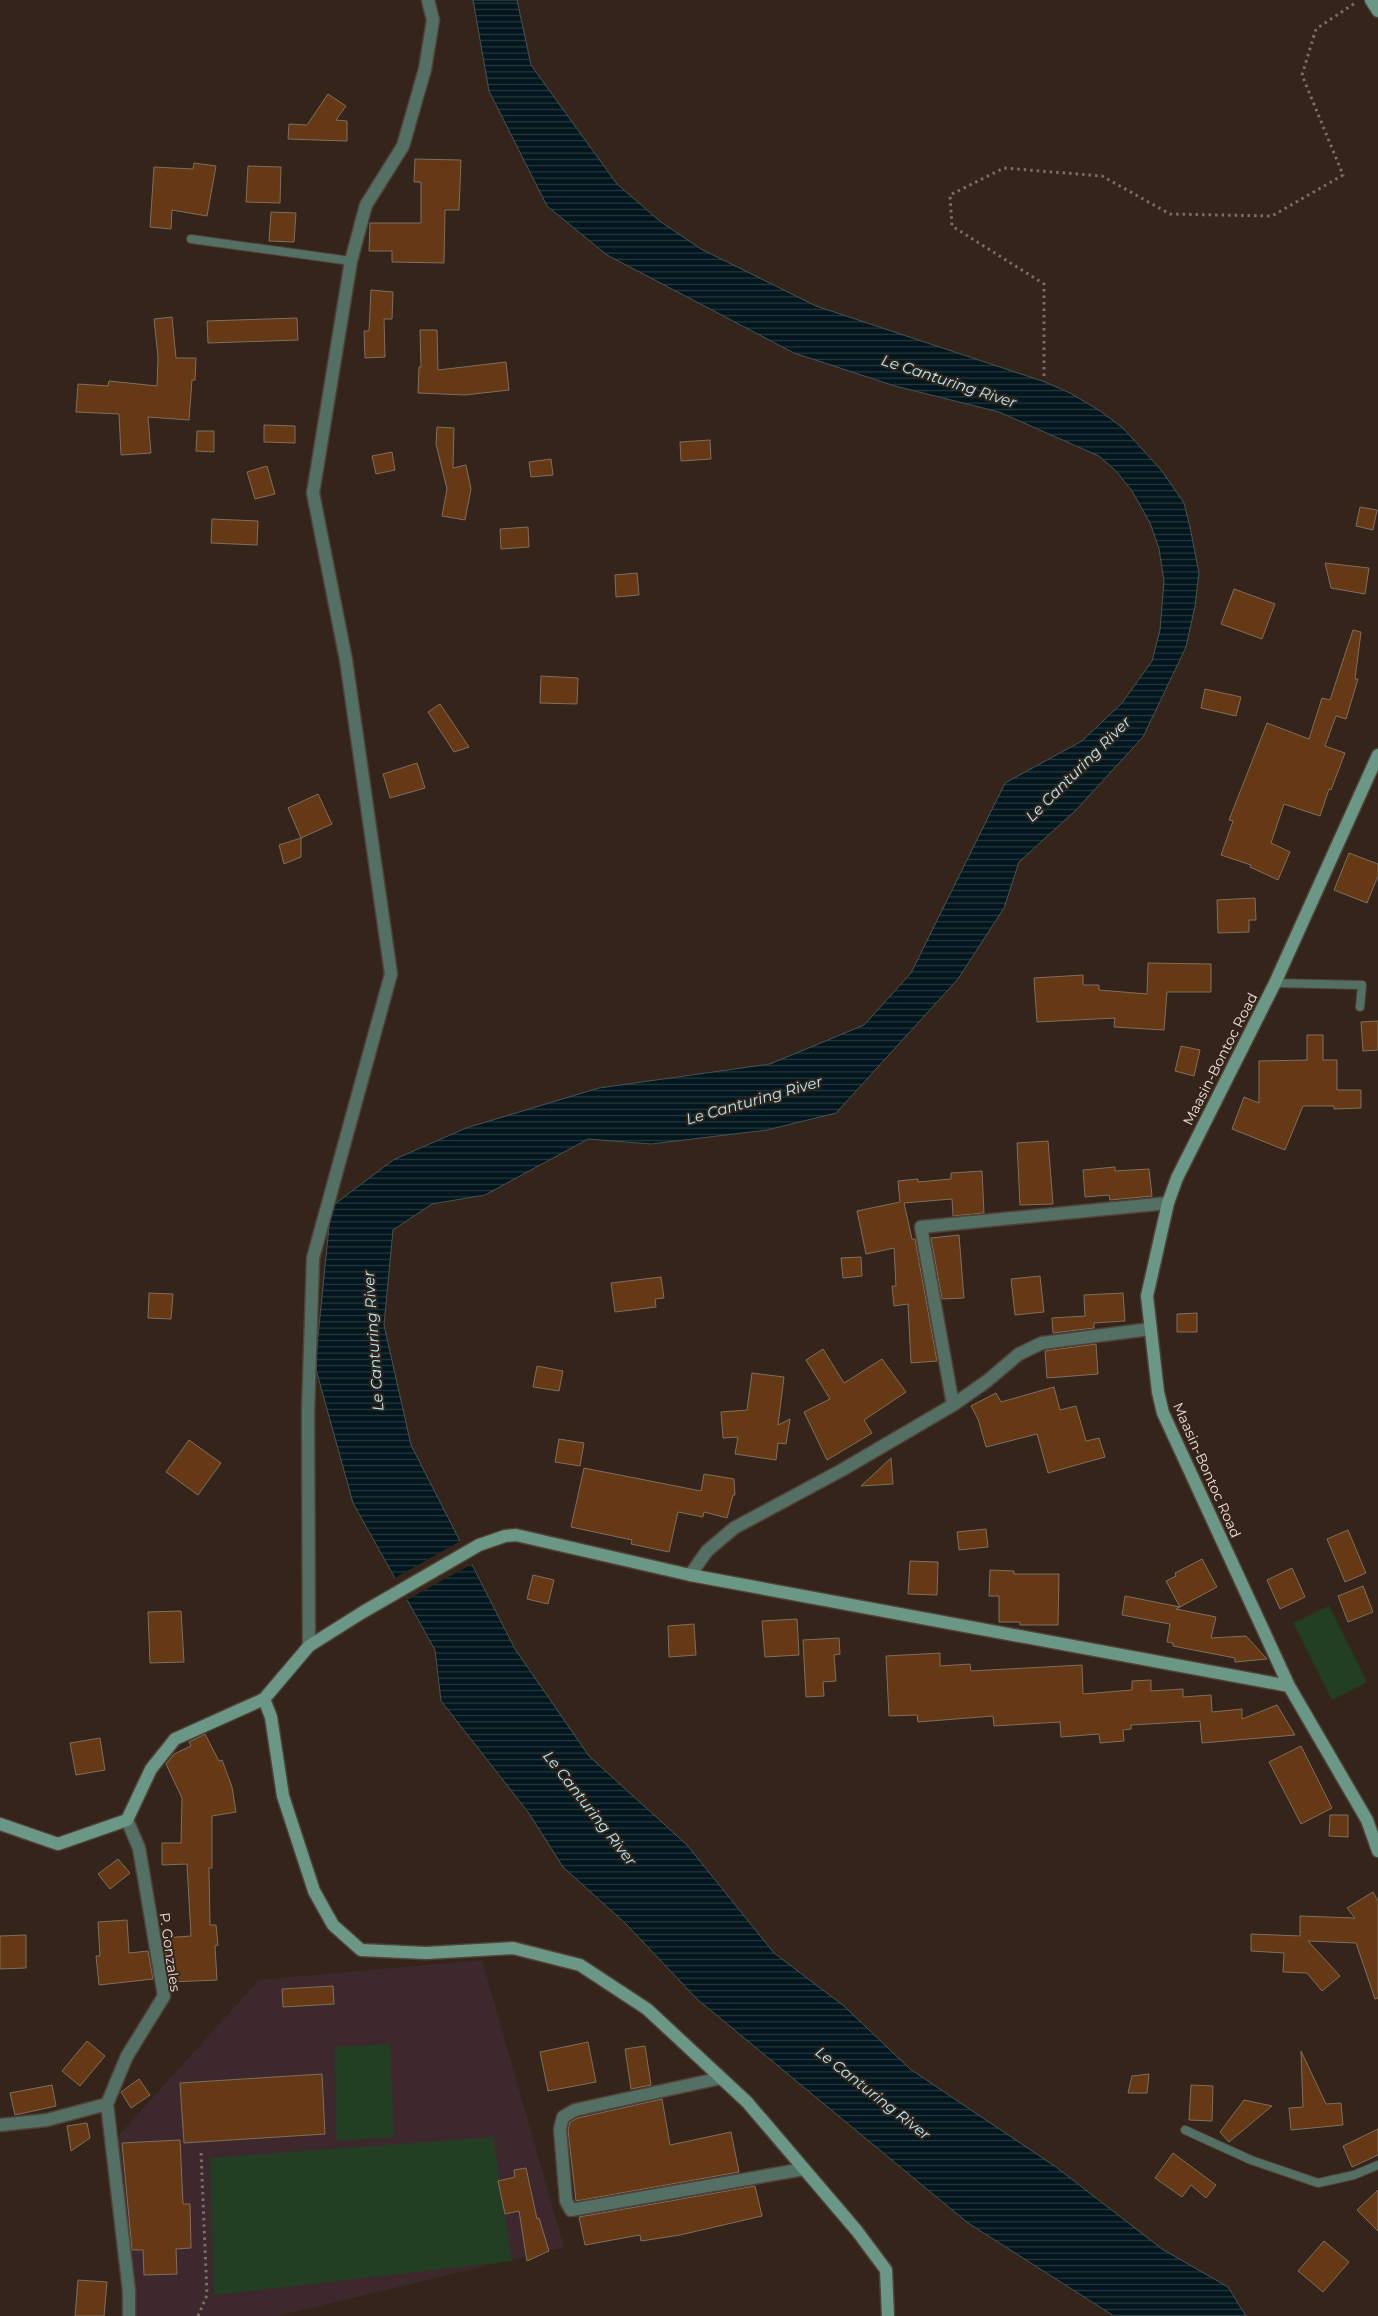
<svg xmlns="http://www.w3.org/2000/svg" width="1378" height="2316" font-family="Montserrat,sans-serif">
	<defs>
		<pattern id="water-rules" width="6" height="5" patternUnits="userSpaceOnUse" patternTransform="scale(1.25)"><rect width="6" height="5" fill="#01171d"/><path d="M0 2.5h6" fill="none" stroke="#26383d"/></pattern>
	</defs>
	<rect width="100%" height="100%" fill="#342419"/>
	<path fill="#3d292d" d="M482 1960 564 2247 278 2316H135L118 2136 259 1980Z"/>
	<path fill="#233f23" d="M1329 1606 1367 1682 1332 1700 1293 1623Z
		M390 2044 394 2137 336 2141 335 2047Z
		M493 2137 512 2261 214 2295 210 2158Z"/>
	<path fill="url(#water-rules)" stroke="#475355" d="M473 0H517L531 65 617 184 661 222 701 249 816 306 1045 382 1070 393 1100 411 1123 428 1162 471 1184 503 1190 527 1199 573 1195 606 1186 647 1143 737 1076 810 1019 862 1004 908 958 979 836 1113 767 1130 651 1144 588 1139 485 1195 432 1204 393 1230 384 1325 411 1445 515 1649 589 1756 687 1845 774 1953 844 2006 910 2069 1056 2167 1162 2249 1228 2287 1246 2316H1114L968 2223 697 1999 626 1924 563 1867 528 1812 441 1701 435 1650 353 1503 315 1366 331 1207 393 1160 466 1128 599 1088 770 1064 864 1025 911 973 1005 783 1082 741 1122 703 1152 661 1160 630 1164 581 1159 549 1150 523 1132 491 1116 471 1099 456 999 412 895 386 794 353 607 255 547 206 489 91Z"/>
	<path fill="#342419" d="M462 1540 474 1563 405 1601 393 1579Z"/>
	<path fill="#653914" stroke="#806e60" d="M328 94 346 106 336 120 347 121V141L288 139 289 124 307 125Z
		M415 159 461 160 459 210H445L444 263 392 262V251H369L370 223H421V182H414Z
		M194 163 216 166 207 216 172 210 171 229 150 227 154 167 193 169Z
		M248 166 281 167 280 203 246 202Z
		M271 212 296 213 294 242 269 241Z
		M371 290 393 292 392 319H384L385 357 365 358 364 331H369Z
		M172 317 176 358H196L195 380H192L189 420 148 417 151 453 121 455 119 414 76 412 78 384 108 386 109 381 157 386 158 357 154 319Z
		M297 318 298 340 208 343 207 321Z
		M420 330H437L438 370 506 362 509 390 465 395 418 393 419 367H421Z
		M264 425 295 426V443L264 442Z
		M437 427 454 428 453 468 466 465 471 489 465 520 442 516 447 489 436 444Z
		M197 431H214V452L196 451Z
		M710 440 711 459 681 461 680 442Z
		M392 452 395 470 376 474 372 456Z
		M551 459 553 475 531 477 529 462Z
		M267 466 275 494 255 499 247 472Z
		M1360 507 1377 510 1373 530 1356 526Z
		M212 519 258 521 257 545 211 543Z
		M528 527 529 547 501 549 500 529Z
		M1325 563 1369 568 1365 594 1331 588Z
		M637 573 639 595 616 597 615 575Z
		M1234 589 1275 604 1262 639 1221 624Z
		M1353 630 1361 632 1355 679H1358L1346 719 1336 716 1325 746 1345 753 1331 790 1329 789 1320 816 1284 804 1271 843 1290 852 1278 880 1250 867 1251 865 1221 855 1233 821 1229 820 1267 723 1309 739 1322 698 1330 700Z
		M541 676 578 678 577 704 540 703Z
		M1205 689 1241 697 1236 716 1201 708Z
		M440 704 469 747 454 752 428 712Z
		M417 763 425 788 390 798 383 774Z
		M318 794 332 824 301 838 288 808Z
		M301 838V857L284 864 279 845Z
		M1349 853 1378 864V876L1367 903 1334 890Z
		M1255 898 1256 920H1249V932L1218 933 1217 900Z
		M1148 963 1211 964V992H1167L1164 1030 1114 1027 1115 1018 1037 1022 1034 978 1083 975V985H1099V990L1147 994Z
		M1378 1021V1050L1363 1051 1361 1022Z
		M1307 1035H1323V1060H1337V1090H1361V1108L1334 1109V1106H1303L1285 1150 1232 1129 1244 1097 1259 1103V1061L1307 1060Z
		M1181 1046 1200 1050 1194 1076 1175 1071Z
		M1048 1141 1053 1204 1020 1205 1017 1143Z
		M1115 1167V1171L1149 1169 1152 1196 1110 1200 1109 1195 1085 1197 1083 1170Z
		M982 1171 984 1213 953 1216 952 1199 904 1203 912 1239H915L937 1361 911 1363 908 1304 894 1306 892 1286H896L894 1248 866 1254 857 1211 900 1202 898 1181 918 1179V1182L951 1179V1173Z
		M959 1235 964 1298 942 1299 931 1238Z
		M861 1257 862 1276 843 1278 841 1258Z
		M1040 1276 1044 1312 1015 1315 1011 1279Z
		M661 1277 664 1298 655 1299 656 1307 615 1312 611 1283Z
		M149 1293 173 1294 171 1319 148 1318Z
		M1123 1293 1125 1321 1094 1323V1328L1053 1333 1052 1318 1085 1316 1084 1295Z
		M1197 1313V1332H1177V1314Z
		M1096 1344 1098 1374 1047 1378 1045 1351Z
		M823 1349 844 1383 882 1359 906 1392 864 1420 872 1433 827 1460 804 1412 830 1399 806 1360Z
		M537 1366 563 1371 559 1391 533 1387Z
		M752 1373 784 1377 778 1425 790 1419 786 1444 778 1443 776 1460 735 1454 738 1437 723 1438 721 1412 747 1410Z
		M1054 1387 1060 1410 1076 1406 1086 1441 1099 1438 1105 1457 1048 1473 1037 1434 986 1447 978 1419 971 1406 996 1393 1001 1402Z
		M559 1439 584 1443 580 1466 555 1462Z
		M189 1440 221 1463 198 1495 166 1472Z
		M891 1458 893 1484 861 1486Z
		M584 1468 701 1491 704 1474 734 1479 735 1495H733L727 1518 704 1512 703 1517 678 1512 669 1552 631 1544 632 1540 571 1527Z
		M986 1529 988 1547 959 1550 957 1532Z
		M1348 1530 1366 1573 1345 1582 1327 1539Z
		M1202 1559 1217 1587 1176 1609 1216 1617 1211 1638 1246 1636 1267 1659 1235 1662V1658L1173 1646V1643L1167 1642 1170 1624 1122 1615 1125 1596 1180 1607 1166 1581 1176 1576 1175 1573Z
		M910 1561 938 1562 937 1595 908 1594Z
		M1292 1568 1305 1597 1280 1609 1267 1580Z
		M990 1570 1014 1571V1574H1059L1058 1625H1020V1622H999V1596H989Z
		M533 1575 554 1580 548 1604 527 1599Z
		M1363 1586 1373 1612 1348 1622 1338 1596Z
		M181 1611 184 1662 150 1663 148 1612Z
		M797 1619 799 1655 765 1657 762 1621Z
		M694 1624 696 1655 669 1657 668 1626Z
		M839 1638 840 1654 834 1655 836 1681 823 1682 824 1696 806 1697 803 1640Z
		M940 1653V1666L970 1664 971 1671 1082 1665 1083 1694 1132 1690V1681L1151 1680V1691L1183 1689V1697L1211 1695 1212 1712 1242 1709V1719L1277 1705 1295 1735 1202 1743 1200 1721 1131 1725V1729L1123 1730 1124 1741 1100 1743 1099 1734 1061 1737 1060 1722 994 1726 993 1716 918 1722 917 1715 889 1716 886 1656Z
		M205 1734 219 1761 222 1760 232 1787 236 1812 212 1816V1868H209L210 1925H216L218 1945 215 1946 217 1980 170 1982 163 1938 191 1936 187 1864 162 1865V1843H181L182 1798 166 1764 174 1754 191 1746 189 1742Z
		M100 1738 105 1770 76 1775 70 1743Z
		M1301 1746 1332 1808 1301 1824 1269 1762Z
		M1330 1815H1348V1837L1329 1836Z
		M118 1859 130 1873 110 1889 98 1874Z
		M1373 1892 1378 1901V1998L1375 1999 1356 1943 1308 1941 1340 1976 1322 1991 1307 1973 1283 1972 1284 1953 1251 1951V1934L1300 1936V1916L1355 1918 1347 1908Z
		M127 1920 129 1953 148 1951 153 1979 99 1985 96 1956H100L98 1922Z
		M26 1935V1968L0 1969V1936Z
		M333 1986 334 2004 283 2007 282 1989Z
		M87 2041 105 2056 80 2086 62 2071Z
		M588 2042 596 2082 548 2091 540 2052Z
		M645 2046 651 2085 631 2089 625 2049Z
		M1301 2051 1326 2104 1341 2103 1343 2125 1291 2130 1289 2108 1303 2107Z
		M322 2074 325 2134 184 2143 180 2083Z
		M1149 2074 1147 2093H1128L1132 2076Z
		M139 2079 150 2095 131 2108 121 2092Z
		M52 2085 56 2106 15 2115 10 2093Z
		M1191 2085 1213 2086 1212 2121 1189 2120Z
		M662 2099 670 2145 731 2132 739 2172 576 2201 568 2130 570 2122 578 2118Z
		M1244 2100 1272 2106 1229 2142 1220 2132Z
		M87 2123 90 2138 71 2151 67 2126Z
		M1378 2129V2155L1352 2167 1343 2146Z
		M180 2140 183 2204H190L191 2248 176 2249 177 2274 144 2275 143 2250H132L122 2143Z
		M1173 2153 1216 2185 1206 2198 1191 2185 1182 2197 1155 2178Z
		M526 2168 537 2219 539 2218 549 2251 527 2261 519 2211 505 2214 498 2181 515 2177 514 2170Z
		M755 2186 762 2216 680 2235 641 2241 640 2235 585 2245 579 2217Z
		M1378 2190V2231L1357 2210Z
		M1324 2241 1349 2262 1323 2292 1298 2271Z
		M78 2280 107 2282 104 2316H75Z"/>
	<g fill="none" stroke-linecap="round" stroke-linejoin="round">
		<g stroke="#514238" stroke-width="10">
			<path id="lane" d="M191 239 351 261
				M1275 983 1362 985 1360 1007
				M1185 2130 1251 2160 1318 2183 1354 2175 1378 2165"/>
		</g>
		<g stroke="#514238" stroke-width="15">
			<path id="street" d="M953 1405 921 1227 1168 1203
				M690 1575 707 1551 734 1528 842 1470 953 1405 987 1381 1019 1354 1042 1343 1150 1329
				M309 1646 308 1413 313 1258 391 974 346 660 313 493 351 261 366 205 403 146 425 69 433 20 428 0
				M127 1820 139 1848 164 1996 127 2056 107 2104 129 2291V2316
				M721 2078 575 2110 563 2117 560 2129 566 2201 571 2210 804 2169
				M0 2125 47 2120 107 2104"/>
		</g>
		<g stroke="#514238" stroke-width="15">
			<path id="secondary" d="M1371 0 1378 11
				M1378 755 1275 983 1177 1178 1168 1203 1147 1296 1158 1392 1163 1413 1289 1686 1367 1820 1378 1851
				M0 1824 58 1844 127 1820 151 1769 175 1739 264 1699
				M888 2316 886 2270 857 2231 747 2102 647 2009 580 1965 513 1948 426 1953 361 1950 333 1925 314 1891 283 1796 271 1717 264 1699 309 1646 363 1612 479 1545 505 1536 516 1535 690 1575 1289 1686"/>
		</g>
		<path stroke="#7c6e64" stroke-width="3" stroke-dasharray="2.5 4" stroke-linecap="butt" d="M1044 376V284L952 226 950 195 1004 168 1102 176 1170 214 1272 216 1343 175 1302 75 1316 29 1355 3
			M198 2316 207 2295 201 2152"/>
		<use href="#lane" stroke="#546f64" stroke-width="8"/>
		<use href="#street" stroke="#546f64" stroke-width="12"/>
		<use href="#secondary" stroke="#6b9786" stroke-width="12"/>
	</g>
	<g text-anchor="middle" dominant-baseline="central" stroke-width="4" stroke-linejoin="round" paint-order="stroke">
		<g font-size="14" fill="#ebe0d8" stroke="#342419">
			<text transform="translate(1220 1059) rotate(-63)">Maasin-Bontoc Road</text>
			<text transform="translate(1207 1470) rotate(66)">Maasin-Bontoc Road</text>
			<text transform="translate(170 1952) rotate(82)">P. Gonzales</text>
		</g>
		<g font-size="15" font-style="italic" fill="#afecfd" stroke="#342419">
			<text transform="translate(949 381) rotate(18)">Le Canturing River</text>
			<text transform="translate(1078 769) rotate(-45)">Le Canturing River</text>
			<text transform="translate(754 1100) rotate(-16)">Le Canturing River</text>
			<text transform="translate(373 1341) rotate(-94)">Le Canturing River</text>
			<text transform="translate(590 1808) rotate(52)">Le Canturing River</text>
			<text transform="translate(873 2093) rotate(38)">Le Canturing River</text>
		</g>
	</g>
</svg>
